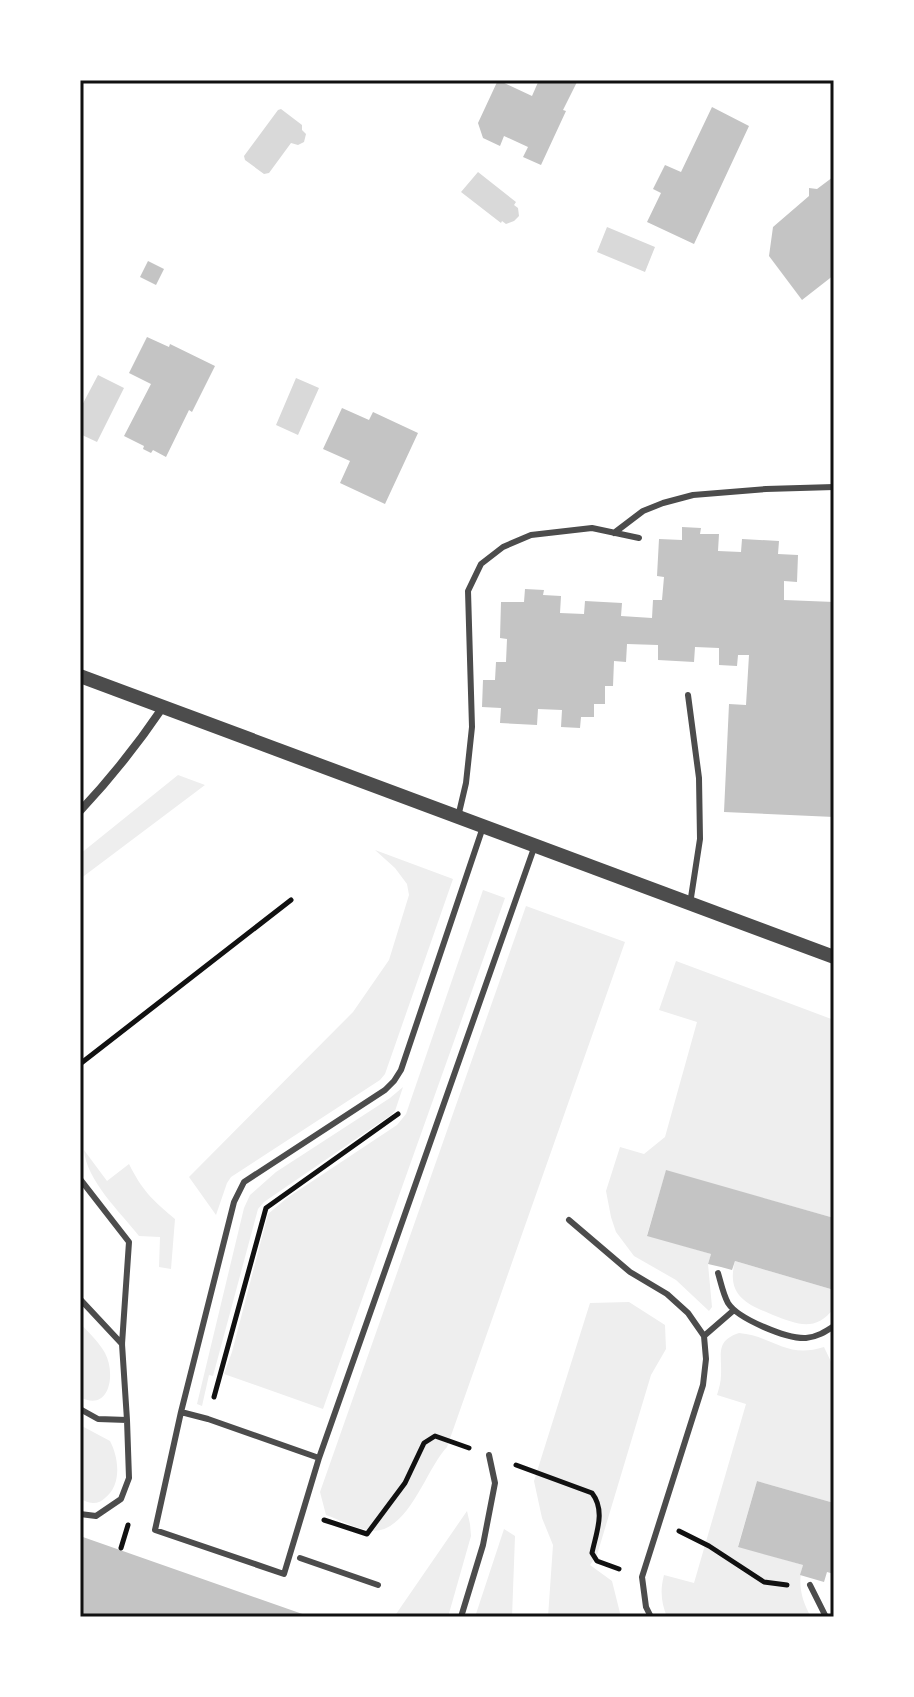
<svg xmlns="http://www.w3.org/2000/svg" width="914" height="1697" font-family="'Alegreya Sans',sans-serif">
	<rect width="100%" height="100%" fill="#fff"/>
	<path fill="#eee" d="M178 775 205 785 80 879V854Z
		M375 850 453 879 385 1074 380 1080 231 1177 227 1183 216 1215 189 1177 353 1012 389 960 409 895 407 884 395 868Z
		M483 890 505 898 323 1409 224 1374 232 1352 268 1214 287 1198 397 1125 406 1114Z
		M526 906 625 942 447 1447C425 1470 407 1538 368 1530 354 1528 340 1520 326 1515L320 1492Z
		M676 961 834 1020V1218L666 1171 647 1235 711 1254 708 1264 712 1307 709 1311 676 1280 634 1256 616 1232 611 1217 606 1191 620 1147 644 1154 665 1137 697 1022 659 1010Z
		M403 1087 395 1111 391 1115 264 1202 258 1209 213 1376 209 1375 202 1406 197 1404 244 1208 250 1195 276 1172 390 1098Z
		M84 1150 107 1181 129 1164C142 1190 152 1200 175 1219L171 1269 159 1267 160 1237 139 1236C121 1213 86 1180 84 1150Z
		M735 1261 834 1290V1308C815 1333 797 1324 773 1315 746 1304 726 1295 735 1261Z
		M629 1302 665 1325 666 1349 651 1375 597 1555 590 1565 612 1581 621 1617H548L553 1545 542 1518 534 1481 590 1303Z
		M80 1323C88 1332 99 1342 105 1353 116 1373 110 1413 80 1397Z
		M739 1333C773 1336 786 1359 824 1347L834 1368V1503L757 1481 738 1546 803 1565C797 1584 802 1601 811 1617H667C661 1602 660 1590 664 1575L694 1583 746 1404 717 1395C719 1388 721 1382 721 1375 722 1354 715 1341 739 1333Z
		M80 1425 110 1441C119 1458 122 1485 105 1498 102 1501 98 1503 93 1503 88 1503 84 1500 80 1499Z
		M467 1511 470 1524 471 1536 448 1617H394Z
		M504 1529 515 1536 512 1617H475Z"/>
	<path fill="#d9d9d9" d="M281 109 302 125V130L306 134 304 142 298 145 291 143 269 173 264 174 245 160 244 156 278 110Z
		M478 172 516 202 514 205 518 208 519 216 514 221 506 224 502 221 501 223 461 192Z
		M607 227 655 247 645 272 597 252Z
		M98 375 124 388 97 442 80 434V409Z
		M296 378 319 388 298 435 276 425Z"/>
	<path fill="#c4c4c4" d="M498 80 532 96 539 80H578L563 110 566 111 541 165 523 157 528 147 504 136 500 146 483 138 478 123Z
		M712 107 749 126 694 244 647 222 661 193 653 189 665 165 681 172Z
		M833 177 834 275 802 300 769 256 773 227 809 196V188L817 189Z
		M148 261 164 269 156 285 140 277Z
		M147 337 169 347 170 344 215 366 192 412 189 410 166 457 153 450 151 453 143 449 144 446 124 436 151 384 129 373Z
		M342 408 369 420 373 412 418 433 385 504 340 483 350 461 323 449Z
		M682 527 701 528 700 534H719L718 551 741 552 742 539 779 541 778 554 798 555 797 582 784 581V600L834 602V817L724 812 729 704 746 705 749 655H738L737 666 719 665V648L695 647 694 662 658 660V645L627 644 626 662 614 661 613 686H605V704H594V717H581L580 728 561 727 562 710 538 709 537 725 500 723 501 708 482 707 483 680H495L496 662H506L507 639 500 638 501 602H524L525 589 544 590 543 595 561 596 560 613 584 614 585 601 622 603 621 616 652 618 653 600H662L664 577 657 576 659 539 682 540Z
		M666 1170 834 1218V1290L735 1261 732 1270 721 1267 708 1264 711 1254 647 1236Z
		M757 1481 834 1503V1574L827 1572 824 1582 800 1575 803 1565 738 1547Z
		M80 1536 311 1617H80Z"/>
	<g fill="none" stroke-linecap="round" stroke-linejoin="round">
		<path stroke="#111" stroke-width="5" d="M80 1064 291 900
			M214 1397 266 1208 398 1114
			M516 1465 592 1493C606 1511 596 1533 592 1553L597 1561 619 1569
			M324 1520 367 1534 405 1483 424 1443 435 1436 469 1448
			M679 1531 709 1546 764 1582 787 1585
			M121 1548 128 1525"/>
		<path stroke="#4c4c4c" stroke-width="6" d="M614 533 643 511 663 503 693 495 766 489 834 487
			M688 695 699 778 700 839 690 904
			M458 817 466 783 472 727 468 591 481 564 503 547 531 535 592 528 639 538
			M80 1179 129 1242 122 1344 127 1420 129 1478 121 1499 96 1516 80 1514
			M569 1220 630 1272 667 1294 688 1313 704 1336 706 1359 703 1385 642 1577 646 1607 651 1617
			M718 1273C721 1283 723 1294 728 1303 738 1319 787 1339 806 1338 817 1337 825 1332 834 1326
			M80 1299 122 1344
			M704 1336 734 1310
			M80 1409 98 1419 127 1420
			M181 1412 208 1419 319 1458 534 848
			M319 1458 284 1574 155 1530 181 1412 234 1202 244 1182 385 1090 394 1081 401 1070 483 827
			M300 1558 378 1585
			M810 1585 826 1617
			M461 1617 483 1545 495 1483 489 1455"/>
		<path stroke="#4c4c4c" stroke-width="8" d="M80 811C111 778 138 744 163 707"/>
		<path stroke="#4c4c4c" stroke-width="14" d="M80 676 834 957"/>
	</g>
	<rect width="914" height="1697" fill="none" stroke="#ffffff" stroke-width="164"/>
	<rect x="82" y="82" width="750" height="1533" fill="none" stroke="#111" stroke-width="3"/>
</svg>
